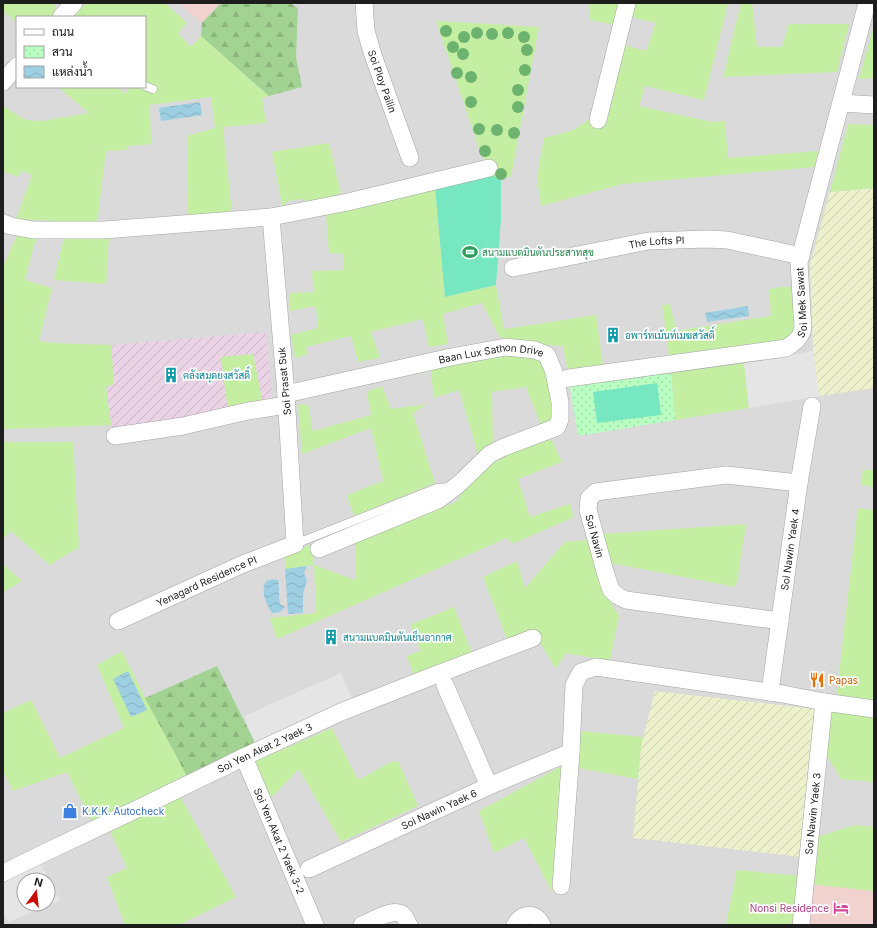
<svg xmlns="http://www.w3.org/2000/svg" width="877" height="928" font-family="Inter,Sarabun,sans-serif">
	<defs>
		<pattern id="industrial-furrows" width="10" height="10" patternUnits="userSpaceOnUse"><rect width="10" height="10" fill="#e9d3e4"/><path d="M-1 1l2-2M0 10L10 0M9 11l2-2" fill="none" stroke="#c7b5c3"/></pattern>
		<pattern id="farmland-furrows" width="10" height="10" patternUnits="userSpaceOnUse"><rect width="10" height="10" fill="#ecf0cb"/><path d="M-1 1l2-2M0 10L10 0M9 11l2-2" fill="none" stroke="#cacdae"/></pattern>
		<pattern id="forest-firs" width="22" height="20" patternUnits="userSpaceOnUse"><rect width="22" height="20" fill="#a2d392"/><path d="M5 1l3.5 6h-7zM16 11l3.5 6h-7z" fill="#8bb57d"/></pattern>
		<pattern id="park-dots" width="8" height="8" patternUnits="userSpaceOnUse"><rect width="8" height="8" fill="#b9ffc2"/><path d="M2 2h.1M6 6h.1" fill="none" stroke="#9fdaa6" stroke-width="1.8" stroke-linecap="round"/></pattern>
		<pattern id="water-waves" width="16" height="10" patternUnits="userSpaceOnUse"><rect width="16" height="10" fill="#9dcfe2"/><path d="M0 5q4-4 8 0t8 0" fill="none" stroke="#87b1c1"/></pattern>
	</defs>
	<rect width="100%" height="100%" fill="#efebe2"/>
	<path fill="#dbdada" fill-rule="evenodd" d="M3 3H874V925H3ZM17 17H145V87H17ZM24 880H48V904H24Z"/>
	<path fill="#f2d2cf" d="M179 3H221L202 23Z
		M809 884 874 891V925H806Z"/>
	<path fill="url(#industrial-furrows)" d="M266 332 273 402 112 430 106 387 114 384 111 345Z"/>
	<path fill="url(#farmland-furrows)" d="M874 188V388L819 396 813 351 810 264 830 192Z
		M655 691 815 709 801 857 633 838 641 746Z"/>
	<path fill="#c4efa2" d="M3 3H51L58 9 51 17H17V23L3 11Z
		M86 3H165L187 23 178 33 191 47 201 36 269 96 262 98 266 123 223 127 232 214 188 219 187 136 215 128 211 97 150 105 151 144 130 146 125 150 106 151 97 223 16 219 32 175 21 171 18 177 3 171V106L26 120 42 121 89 113 58 87H118L125 94 129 87H145V17H73Z
		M589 3H621L616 25 590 20Z
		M635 3H728L704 100 645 86 639 106 712 122 725 121 728 158 818 151 815 167 623 184 541 206 537 176 544 138 574 130 591 118 624 45 646 51 656 23 631 17Z
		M741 3H752L757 47H782L789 24H849L837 72 723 77Z
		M436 21 539 27 511 177H494L481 154Z
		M873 28 874 29V78L859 79Z
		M848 124 874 125V188L830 192Z
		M329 143 341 193 310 203 303 199 287 201 283 209 272 152Z
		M435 187 445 297 496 285 504 329 596 315 603 366 568 373 563 346 506 342 498 334 482 303 443 314 448 344 429 347 423 319 371 332 380 358 358 362 351 336 306 347 307 355 295 358 291 335 318 328 316 306 290 311 289 293 314 292 312 271 344 270 343 254 329 253 326 213Z
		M37 234 25 280 52 288 39 341 54 343 111 345 114 384 106 387 111 425 40 428 3 429V319L5 311 3 310V267L17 235Z
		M64 237H109L106 284 54 280Z
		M781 287H795L796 333 791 341 670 361 662 305 670 304 676 331 771 316 769 289Z
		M253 354 263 404 228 411 221 357Z
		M523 354 538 358 549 370 553 423 542 428 526 387 492 392 493 444 479 457 459 390 434 398 430 365Z
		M744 363 749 408 675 420 671 373Z
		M382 386 391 409 427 404 413 413 435 483 354 516 347 495 383 481 371 428 302 454 298 404 308 405 313 431 371 415 367 392Z
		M550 434 552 441 562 462 518 479 530 517 570 504 574 517 512 544 507 538 277 639 270 618 316 613 314 565 285 569V555L312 544 314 565 355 580V543L456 502 478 471Z
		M3 442H73L79 548 72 551 50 565 11 531 3 539Z
		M863 470H874V487L861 485Z
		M858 508 874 510V704L839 699 837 691Z
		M746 524 736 587 610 563 602 534Z
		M587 540 608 598 619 616 610 661 566 653 556 669 539 641 512 652 483 577 517 561 525 588 565 542Z
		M3 564 22 581 3 592Z
		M454 607 472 654 414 676 407 656 421 651 410 625Z
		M122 651 145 698 187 776 93 824 67 772 13 791 3 771V713L31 700 60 758 124 728 97 665Z
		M834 710 874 716V782L841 779 824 751 827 717Z
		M332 728 358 780 391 762 398 761 418 806 341 842 299 769 270 799 254 762Z
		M580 731 643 737 641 746 638 779 578 768Z
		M560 767 563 768 556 891 551 890 524 838 494 853 479 811Z
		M180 796 236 897 179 925H125L107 877 127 868 109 829Z
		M855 825 874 827V891L809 884 814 838Z
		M737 870 799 876 794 925H726Z"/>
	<path fill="url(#forest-firs)" d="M221 3H290L298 8 296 57 302 87 269 96 201 36 202 23Z
		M217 666 256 745 187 776 145 698Z"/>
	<path fill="url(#park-dots)" d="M671 373 675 420 578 436 570 387Z"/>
	<path fill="#77e7c1" d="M491 172 494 177H501V219L496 285 445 297 435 187Z
		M657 383 661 415 597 423 593 392Z"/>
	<path fill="#e5e5e5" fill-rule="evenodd" d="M813 351 819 396 749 408 744 363Z
		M341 673 353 700 256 745 244 716Z
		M41 864 60 901 8 922 3 912V882ZM24 880H48V904H24Z"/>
	<path fill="url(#water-waves)" d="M200 102 202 115 161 121 159 108Z
		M748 306 749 316 707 322 705 313Z
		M307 566 304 573 307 580 303 594V613L288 614 285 569Z
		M272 579 278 580C280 588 278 596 280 604L285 607 280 612 272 613C266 603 260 592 266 581Z
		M128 671 147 710 131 717 113 679Z"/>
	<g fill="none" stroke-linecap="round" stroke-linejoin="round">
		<g stroke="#a4a4a4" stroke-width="9">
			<path id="service" d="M145 86 153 89
				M295 544 437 488 452 487"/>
		</g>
		<g stroke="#a4a4a4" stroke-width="18">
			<g id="minor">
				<path id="s1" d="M364 3 366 31 373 55 410 158"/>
				<path d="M61 17 74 3"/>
				<path d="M3 82 17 66"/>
				<path d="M841 103 874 105"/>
				<path d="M598 120 627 3"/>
				<path d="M3 223 11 226 33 230H104L271 217 348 202 489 168"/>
				<path id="s2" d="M513 268 648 241 707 239 727 240 801 256"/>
				<path id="s3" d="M556 381 569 378 786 348C793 344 799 339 802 332 804 326 802 319 802 313 801 296 800 279 799 262L867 3"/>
				<path id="s4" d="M286 394 451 357 506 347 535 350 547 355 554 372 560 402V419L557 427 544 432 502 448 490 454 459 484 438 500 319 549"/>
				<path d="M115 436 183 426 248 411 286 405"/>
				<path id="s5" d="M118 621 243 564 295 544 286 394 271 217"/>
				<path d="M780 621 626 600 618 596 611 590 606 575 588 510 589 498 596 492 726 475 799 483"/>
				<path d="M445 685 489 786"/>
				<path id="s6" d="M770 692 799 483 812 406"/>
				<path id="s7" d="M244 757 315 925"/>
				<path id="s8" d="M309 869 489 786 571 752"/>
				<path id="s9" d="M3 873 44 853 135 810 244 757 341 712 430 677 533 638"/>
				<path d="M561 886 571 752 574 685 581 672 596 667 783 694 824 702 874 709"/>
				<path d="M362 925C372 921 395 906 404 916 406 919 407 922 409 925"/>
				<path d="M515 925C521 913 536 911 542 925"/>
				<path id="s10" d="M801 925 824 702"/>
			</g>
		</g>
		<use href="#service" stroke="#fff" stroke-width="8"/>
		<use href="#minor" stroke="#fff" stroke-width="17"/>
	</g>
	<g fill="#6cb370">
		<circle cx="446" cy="31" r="6"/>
		<circle cx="477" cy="33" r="6"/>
		<circle cx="508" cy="33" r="6"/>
		<circle cx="492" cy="34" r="6"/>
		<circle cx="464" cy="37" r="6"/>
		<circle cx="524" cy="37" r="6"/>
		<circle cx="453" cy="47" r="6"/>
		<circle cx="527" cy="50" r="6"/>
		<circle cx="463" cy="54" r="6"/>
		<circle cx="525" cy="70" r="6"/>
		<circle cx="457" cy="73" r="6"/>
		<circle cx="471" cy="77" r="6"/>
		<circle cx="518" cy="90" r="6"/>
		<circle cx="471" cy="102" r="6"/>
		<circle cx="518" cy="107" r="6"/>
		<circle cx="479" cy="129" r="6"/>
		<circle cx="497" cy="130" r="6"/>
		<circle cx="514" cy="133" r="6"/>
		<circle cx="485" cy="151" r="6"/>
		<circle cx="501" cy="174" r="6"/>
	</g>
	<defs>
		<g id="stadium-bare" transform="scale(1.2)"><path d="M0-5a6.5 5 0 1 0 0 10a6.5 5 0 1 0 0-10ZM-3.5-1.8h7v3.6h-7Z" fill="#2e9e5b" stroke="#fff" stroke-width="2.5" paint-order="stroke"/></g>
		<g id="building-bare" transform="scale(1.2)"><path d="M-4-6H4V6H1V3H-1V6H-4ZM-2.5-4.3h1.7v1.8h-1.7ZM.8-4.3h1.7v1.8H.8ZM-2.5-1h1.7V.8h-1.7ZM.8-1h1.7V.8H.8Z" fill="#0f9aa8" stroke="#fff" stroke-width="2.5" paint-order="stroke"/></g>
		<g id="restaurant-bare" transform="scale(1.2)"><path d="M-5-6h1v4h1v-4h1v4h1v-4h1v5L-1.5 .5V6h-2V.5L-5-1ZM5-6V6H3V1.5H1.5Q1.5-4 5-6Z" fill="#e8710a" stroke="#fff" stroke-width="2.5" paint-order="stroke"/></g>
		<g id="shop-bare" transform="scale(1.2)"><path d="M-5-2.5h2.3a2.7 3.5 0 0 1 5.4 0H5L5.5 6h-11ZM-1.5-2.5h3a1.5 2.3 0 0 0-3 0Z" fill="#3f7fe0" stroke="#fff" stroke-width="2.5" paint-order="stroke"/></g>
		<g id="hotel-bare" transform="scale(1.2)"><path d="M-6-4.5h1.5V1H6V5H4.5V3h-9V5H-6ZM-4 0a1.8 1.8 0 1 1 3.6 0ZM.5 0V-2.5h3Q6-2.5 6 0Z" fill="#d1479c" stroke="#fff" stroke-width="2.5" paint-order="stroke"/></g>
	</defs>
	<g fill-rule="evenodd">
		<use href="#stadium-bare" x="470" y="252"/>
		<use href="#building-bare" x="613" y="335"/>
		<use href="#building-bare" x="171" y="375"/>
		<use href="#building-bare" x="331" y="637"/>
		<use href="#restaurant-bare" x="817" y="680"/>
		<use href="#shop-bare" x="70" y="811"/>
		<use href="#hotel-bare" x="841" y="908"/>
	</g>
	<g text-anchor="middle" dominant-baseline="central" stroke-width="3.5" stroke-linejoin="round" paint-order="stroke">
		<g font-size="10" fill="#1d1d1d" stroke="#fff">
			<text stroke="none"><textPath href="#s1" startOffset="81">Soi Ploy Pailin</textPath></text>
			<text stroke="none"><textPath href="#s2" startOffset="146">The Lofts Pl</textPath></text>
			<text stroke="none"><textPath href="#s3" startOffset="285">Soi Mek Sawat</textPath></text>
			<text stroke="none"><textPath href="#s4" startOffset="210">Baan Lux Sathon Drive</textPath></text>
			<text transform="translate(284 381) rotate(-95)">Soi Prasat Suk</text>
			<text transform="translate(595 536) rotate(75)">Soi Navin</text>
			<text stroke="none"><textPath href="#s6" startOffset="144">Soi Nawin Yaek 4</textPath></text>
			<text stroke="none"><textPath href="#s5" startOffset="97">Yenagard Residence Pl</textPath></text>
			<text stroke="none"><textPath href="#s9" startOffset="290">Soi Yen Akat 2 Yaek 3</textPath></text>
			<text stroke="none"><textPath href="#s8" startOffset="143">Soi Nawin Yaek 6</textPath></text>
			<text stroke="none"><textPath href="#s10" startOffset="112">Soi Nawin Yaek 3</textPath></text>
			<text stroke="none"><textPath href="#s7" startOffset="91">Soi Yen Akat 2 Yaek 3-2</textPath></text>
		</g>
		<g font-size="10" fill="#27864d" stroke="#fff" text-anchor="start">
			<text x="482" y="252">สนามแบดมินตันประสาทสุข</text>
		</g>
		<g font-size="10" fill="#0d838f" stroke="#fff" text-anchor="start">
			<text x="625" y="335">อพาร์ทเม้นท์เมฆสวัสดิ์</text>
			<text x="183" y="375">คลังสมุดยงสวัสดิ์</text>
			<text x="343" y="637">สนามแบดมินตันเย็นอากาศ</text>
		</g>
		<g font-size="10" fill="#c56008" stroke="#fff" text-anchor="start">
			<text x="829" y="680">Papas</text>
		</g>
		<g font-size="10" fill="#366cbe" stroke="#fff" text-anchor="start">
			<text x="82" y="811">K.K.K. Autocheck</text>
		</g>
		<g font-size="10" fill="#b23c85" stroke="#fff" text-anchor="end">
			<text x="829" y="908">Nonsi Residence</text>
		</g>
	</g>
	<rect width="877" height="928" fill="none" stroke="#1d1d1d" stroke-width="8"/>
	<rect x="16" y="16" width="130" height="72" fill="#ffffff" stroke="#a5a5a5"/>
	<rect x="24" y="29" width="20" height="6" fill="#ffffff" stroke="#a5a5a5"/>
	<text x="52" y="36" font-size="12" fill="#1d1d1d">ถนน</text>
	<rect x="24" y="46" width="20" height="12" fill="url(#park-dots)" stroke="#a5a5a5"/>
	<text x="52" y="56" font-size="12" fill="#1d1d1d">สวน</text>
	<rect x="24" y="66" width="20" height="12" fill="url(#water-waves)" stroke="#a5a5a5"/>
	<text x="52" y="76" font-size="12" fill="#1d1d1d">แหล่งน้ำ</text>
	<g transform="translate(36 892) rotate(15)"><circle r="19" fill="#ffffff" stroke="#a5a5a5"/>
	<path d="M0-3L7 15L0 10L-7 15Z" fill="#ca0a00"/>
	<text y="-6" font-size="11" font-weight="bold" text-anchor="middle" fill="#1d1d1d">N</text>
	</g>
</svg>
